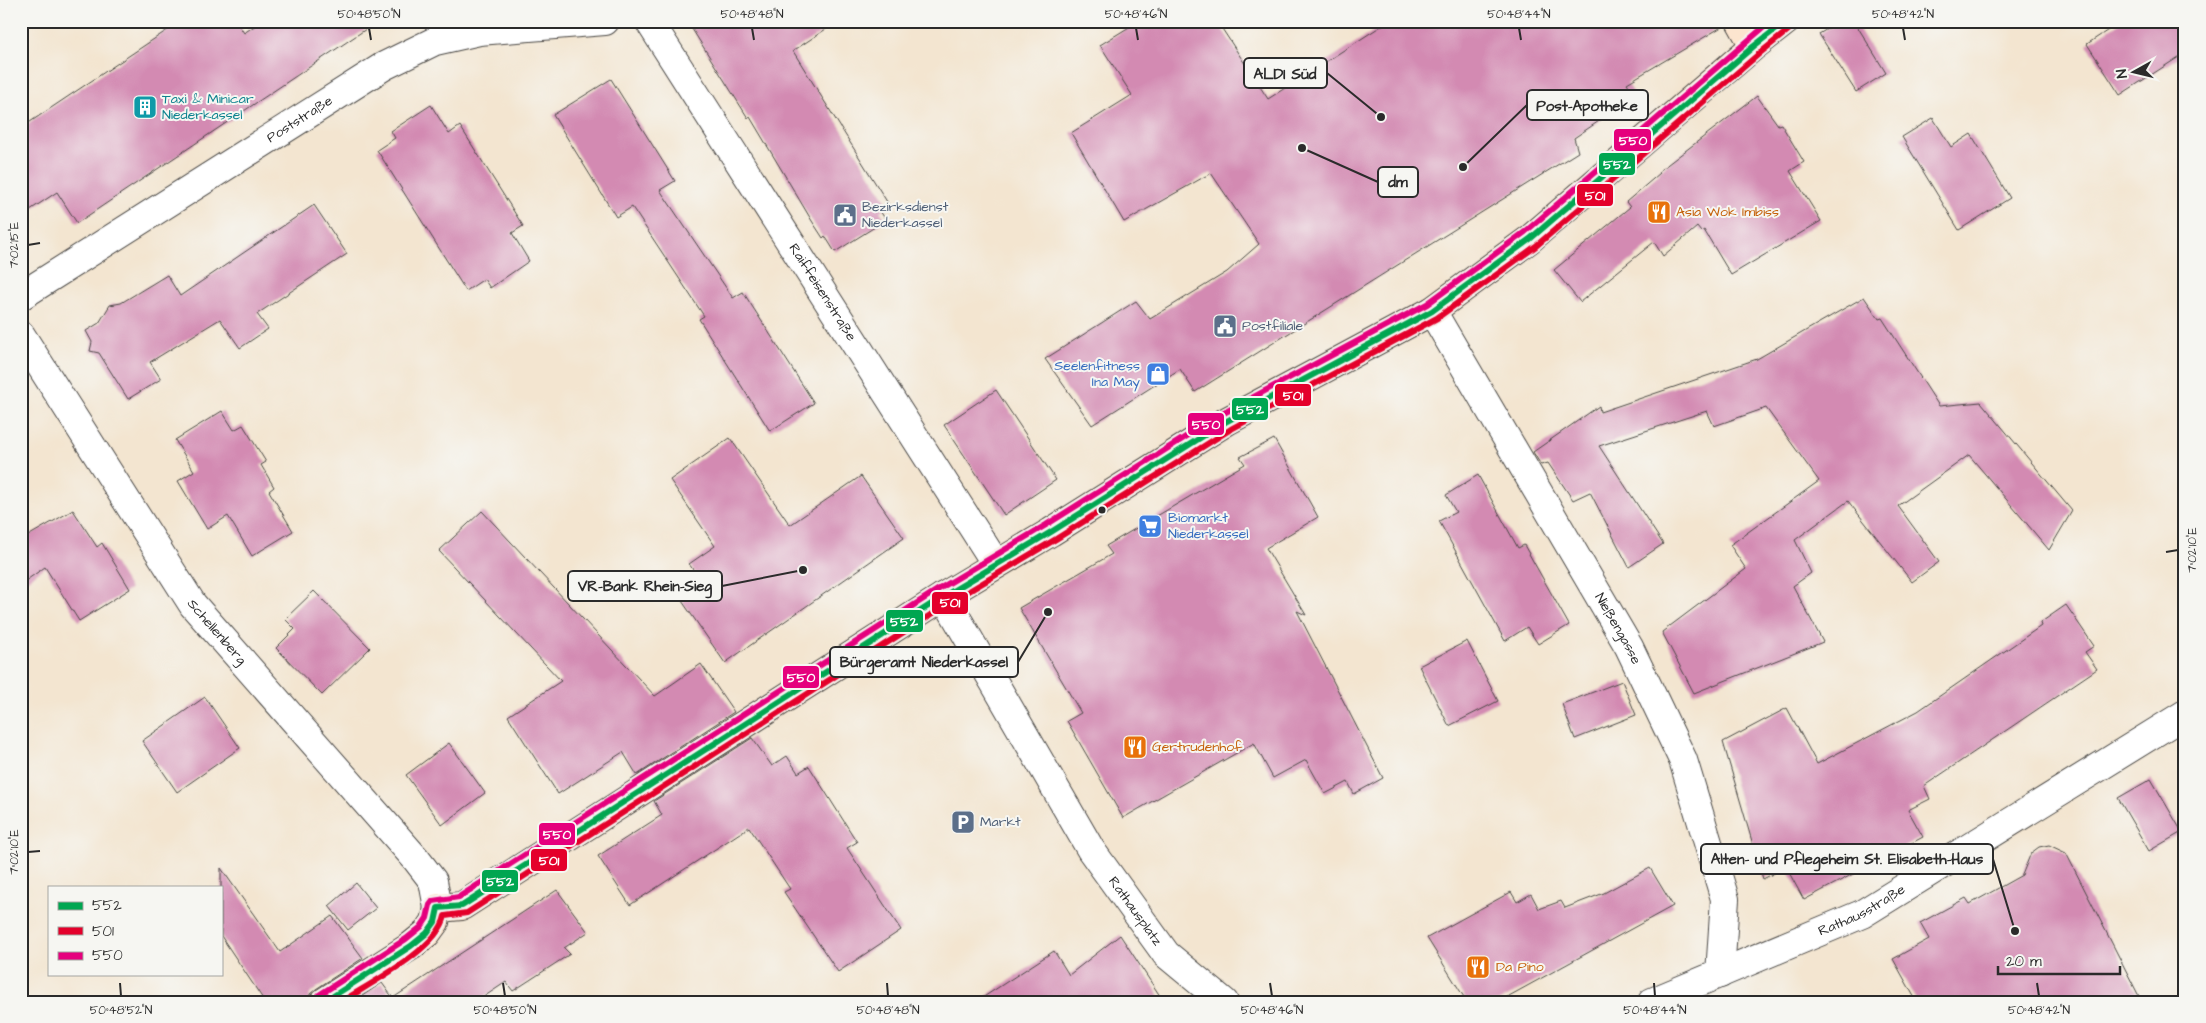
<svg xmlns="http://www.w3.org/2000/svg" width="2206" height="1023" font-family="'Architects Daughter',sans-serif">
	<rect width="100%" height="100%" fill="#f6f6f2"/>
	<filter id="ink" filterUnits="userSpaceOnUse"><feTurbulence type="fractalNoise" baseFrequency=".02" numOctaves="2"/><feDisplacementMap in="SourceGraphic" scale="10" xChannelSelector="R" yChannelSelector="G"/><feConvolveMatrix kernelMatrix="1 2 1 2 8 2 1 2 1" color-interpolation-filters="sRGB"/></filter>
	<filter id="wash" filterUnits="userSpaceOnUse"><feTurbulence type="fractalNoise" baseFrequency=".0096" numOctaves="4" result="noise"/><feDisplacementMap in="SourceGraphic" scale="20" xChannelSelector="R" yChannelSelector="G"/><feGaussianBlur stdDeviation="1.12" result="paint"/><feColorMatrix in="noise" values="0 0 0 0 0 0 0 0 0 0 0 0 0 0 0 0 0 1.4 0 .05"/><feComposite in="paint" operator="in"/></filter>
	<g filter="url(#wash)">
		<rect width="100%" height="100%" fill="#f3e5d0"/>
		<g id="blocks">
			<path fill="#d38ab2" d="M181 21H236L244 33 262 21H378L77 223 57 192 21 216V128Z
				M687 21H838L793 51 889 205 880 211 886 220 835 252 825 236 823 238 812 221 750 117 748 118Z
				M1139 21H1217L1268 99 1389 21H1724L1725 25 1627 83 1636 96 1574 138 1578 152 1195 392 1180 369 1092 425 1045 359 1136 301 1150 319 1227 272 1259 244 1211 173 1124 222 1071 133 1132 95 1100 45Z
				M1840 21H1854L1886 73 1856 92 1819 34Z
				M2122 21H2185V53L2120 95 2087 44Z
				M611 79 675 181 660 190 733 298 743 292 814 403 770 431 699 319 704 316 632 207 616 217 553 115Z
				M1757 96 1778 125 1781 124 1804 162 1790 171 1821 221 1731 275 1704 230 1701 232 1697 227 1663 256 1654 242 1580 302 1554 270 1630 207 1626 202 1660 173 1659 171Z
				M431 105 449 134 460 126 523 226 512 233 529 261 490 288 484 279 466 291 377 150 395 138 391 131Z
				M1933 118 1951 147 1971 134 2010 198 1959 230 1902 137Z
				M314 205 347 254 257 314 268 329 240 348 220 319 150 362 161 379 128 399 99 353 90 351 92 342 86 331 99 323 110 305 121 303 167 275 180 296Z
				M1864 297 1879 319 1882 318 1939 406 1981 402 2072 511 2049 550 1969 455 1898 506 1939 562 1912 582 1848 501 1795 540 1811 573 1793 586 1823 642 1694 693 1662 632 1746 569 1730 545 1819 481 1766 408 1714 426 1707 411 1599 446 1663 544 1629 567 1590 492 1573 500 1548 463 1541 465 1533 452 1599 406 1600 412 1757 359Z
				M996 390 1056 480 1004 515 944 425Z
				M222 411 234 430 243 425 266 462 261 465 274 487 269 491 293 531 252 556 228 516 207 529 178 481 194 471 175 440Z
				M730 438 790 525 861 476 904 538 725 663 682 601 704 585 689 564 715 546 670 480Z
				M1274 439 1318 517 1266 548 1306 615 1297 611 1383 778 1354 794 1348 782 1325 794 1306 760 1273 778 1254 743 1123 818 1067 721 1081 713 1019 608 1112 554 1106 546 1245 464 1240 457Z
				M1478 475 1518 548 1524 545 1569 625 1538 644 1527 627 1505 641 1439 521 1456 512 1446 495Z
				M73 510 97 547 102 543 130 589 79 621 45 567 21 584V540Z
				M482 511 655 696 701 664 734 712 637 775 623 752 558 794 508 716 561 681 439 551Z
				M314 591 370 648 322 695 276 648 295 629 285 619Z
				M2066 605 2094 646 2085 652 2097 669 1924 786 1930 799 1908 810 1923 837 1804 900 1786 867 1763 879 1723 742 1787 708 1817 764 1918 711 2041 626 2040 623Z
				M1467 641 1498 701 1449 726 1419 666Z
				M1622 681 1636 715 1575 739 1562 704Z
				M205 697 240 748 177 792 142 741Z
				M752 738 772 766 787 756 798 773 809 766 857 842 847 848 901 930 838 972 784 892 790 889 749 827 630 905 598 856 662 815 654 801Z
				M449 743 485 793 442 825 406 775Z
				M2151 779 2182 832 2149 851 2118 798Z
				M2049 845 2066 853 2142 1002H1917L1893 959 1929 939 1920 923 1966 898 1970 904 2022 875 2031 853 2039 847Z
				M221 868 280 952 332 916 363 958 316 989 310 994 309 1002H265L221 936Z
				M1650 868 1673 906 1498 1002H1467L1427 938 1511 892 1517 902 1531 894 1539 909 1561 901 1565 908 1604 893Z
				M356 883 376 908 348 930 329 906Z
				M557 890 588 932 564 948 570 954 513 991 506 982 476 1002H353L382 983 393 998Z
				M1120 935 1164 1002H976L1054 951 1069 975Z"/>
		</g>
	</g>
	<g filter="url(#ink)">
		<use href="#blocks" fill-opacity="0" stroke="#494744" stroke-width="1"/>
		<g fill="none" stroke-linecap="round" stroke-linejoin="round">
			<g stroke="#494744" stroke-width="30">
				<g id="street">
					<path id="s1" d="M649 21 996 564"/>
					<path id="s2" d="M21 296 384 66 435 41 479 31 605 21"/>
					<path id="s3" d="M1432 311 1629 647 1683 760 1725 899 1720 974"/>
					<path id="s4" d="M21 335 193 605 416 859 433 881 438 908"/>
					<path id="s5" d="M944 596 1091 850 1166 954 1224 1002"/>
					<path id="s6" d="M1652 1002 1862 914 2185 714"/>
				</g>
			</g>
			<g stroke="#494744" stroke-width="30">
				<path id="secondary" d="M1740 21 1754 46
					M324 1002 411 946 427 933 435 922 438 908 462 906 944 596 1051 532 1227 421 1432 311 1530 239 1754 46 1786 21"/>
			</g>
			<use href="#street" stroke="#fff" stroke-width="28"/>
			<use href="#secondary" stroke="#fce5cf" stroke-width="28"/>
			<g stroke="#f6f6f2" stroke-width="10">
				<path id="bus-1" d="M324 1002 411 946 427 933 435 922 438 908 462 906 944 596 1051 532 1227 421 1432 311 1530 239 1754 46 1786 21"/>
			</g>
			<g stroke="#f6f6f2" stroke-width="10">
				<path id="bus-2" d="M341 1002C369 984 438 949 445 916L467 913 949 603 1056 539 1231 429 1437 318 1536 246 1760 53 1791 28"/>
			</g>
			<g stroke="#f6f6f2" stroke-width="10">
				<path id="bus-3" d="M319 995 406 939 421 927 427 918 430 905 433 901 459 897 939 589 1046 525 1222 414 1427 304 1525 232 1771 21"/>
			</g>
			<use href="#bus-1" stroke="#00a651" stroke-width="6"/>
			<use href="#bus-2" stroke="#e4002b" stroke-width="6"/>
			<use href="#bus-3" stroke="#e5007d" stroke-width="6"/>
		</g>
	</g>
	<path fill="none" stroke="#2b2b2b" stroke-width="2" d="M369 28 371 40M752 28 754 40M1136 28 1138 40M1519 28 1521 40M1903 28 1905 40M28 245 40 243M2166 552 2178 550M28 852 40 851M120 983 121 996M503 983 505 996M887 983 888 996M1270 983 1272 996M1654 983 1655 996M2037 983 2039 996"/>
	<defs>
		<g id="building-square" transform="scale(1.25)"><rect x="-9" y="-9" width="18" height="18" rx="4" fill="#0f9aa8" stroke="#f6f6f2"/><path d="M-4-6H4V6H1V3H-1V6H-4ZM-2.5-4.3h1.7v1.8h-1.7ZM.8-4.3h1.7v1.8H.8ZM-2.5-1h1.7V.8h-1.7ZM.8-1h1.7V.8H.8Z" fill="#fff"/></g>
		<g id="restaurant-square" transform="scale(1.25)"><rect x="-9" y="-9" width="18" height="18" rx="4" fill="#e8710a" stroke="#f6f6f2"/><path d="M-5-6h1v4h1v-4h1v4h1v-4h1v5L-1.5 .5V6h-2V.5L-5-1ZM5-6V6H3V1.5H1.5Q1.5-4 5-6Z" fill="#fff"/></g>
		<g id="civic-square" transform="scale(1.25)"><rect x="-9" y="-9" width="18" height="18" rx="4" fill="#5c6f8a" stroke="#f6f6f2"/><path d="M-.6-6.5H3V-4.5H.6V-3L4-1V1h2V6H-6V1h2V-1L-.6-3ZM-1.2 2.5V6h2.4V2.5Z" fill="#fff"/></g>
		<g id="shop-square" transform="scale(1.25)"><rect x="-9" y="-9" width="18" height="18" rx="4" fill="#3f7fe0" stroke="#f6f6f2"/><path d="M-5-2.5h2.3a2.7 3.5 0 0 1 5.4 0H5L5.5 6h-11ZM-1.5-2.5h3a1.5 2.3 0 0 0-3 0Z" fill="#fff"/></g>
		<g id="supermarket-square" transform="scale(1.25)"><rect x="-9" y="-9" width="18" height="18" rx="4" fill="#3f7fe0" stroke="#f6f6f2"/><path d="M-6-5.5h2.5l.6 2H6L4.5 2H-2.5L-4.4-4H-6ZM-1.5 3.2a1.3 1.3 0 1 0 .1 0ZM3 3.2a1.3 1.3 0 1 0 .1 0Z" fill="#fff"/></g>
		<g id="parking-square" transform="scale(1.25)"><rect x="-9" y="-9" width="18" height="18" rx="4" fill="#5c6f8a" stroke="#f6f6f2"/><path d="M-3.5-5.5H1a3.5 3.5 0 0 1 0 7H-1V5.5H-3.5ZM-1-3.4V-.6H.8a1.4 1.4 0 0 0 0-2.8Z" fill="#fff"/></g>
	</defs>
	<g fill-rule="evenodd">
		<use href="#building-square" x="145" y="107"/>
		<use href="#restaurant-square" x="1659" y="212"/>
		<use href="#civic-square" x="845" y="215"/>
		<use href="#civic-square" x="1225" y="326"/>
		<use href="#shop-square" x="1158" y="374"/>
		<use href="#supermarket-square" x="1150" y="526"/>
		<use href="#restaurant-square" x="1135" y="747"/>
		<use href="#parking-square" x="963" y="822"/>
		<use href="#restaurant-square" x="1478" y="967"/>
	</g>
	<circle fill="#2b2b2b" stroke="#f6f6f2" stroke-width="2" cx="1102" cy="510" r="4.5"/>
	<g text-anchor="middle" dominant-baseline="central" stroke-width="4" stroke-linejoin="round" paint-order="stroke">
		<g font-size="14" fill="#0d838f" stroke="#f6f6f2" text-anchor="start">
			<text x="162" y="99">Taxi &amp; Minicar<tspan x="162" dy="16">Niederkassel</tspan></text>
		</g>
		<g font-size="14" fill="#2b2b2b" stroke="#f6f6f2">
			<text stroke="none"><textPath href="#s2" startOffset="330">Poststraße</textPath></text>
			<text stroke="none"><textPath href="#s1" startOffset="322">Raiffeisenstraße</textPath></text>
			<text stroke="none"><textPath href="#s3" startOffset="368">Nießengasse</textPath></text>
			<text stroke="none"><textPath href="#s4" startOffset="356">Schellenberg</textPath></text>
			<text stroke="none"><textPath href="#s6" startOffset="229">Rathausstraße</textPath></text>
			<text stroke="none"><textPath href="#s5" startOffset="369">Rathausplatz</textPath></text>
		</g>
		<g font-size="14" fill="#4e5e75" stroke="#f6f6f2" text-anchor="start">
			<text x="862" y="207">Bezirksdienst<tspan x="862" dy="16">Niederkassel</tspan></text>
			<text x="1242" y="326">Postfiliale</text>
			<text x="980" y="822">Markt</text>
		</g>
		<g font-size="14" fill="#c56008" stroke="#f6f6f2" text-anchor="start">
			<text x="1676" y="212">Asia Wok Imbiss</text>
			<text x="1152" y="747">Gertrudenhof</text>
			<text x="1496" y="967">Da Pino</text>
		</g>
		<g font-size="14" fill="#366cbe" stroke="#f6f6f2" text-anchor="end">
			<text x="1140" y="366">Seelenfitness<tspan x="1140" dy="16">Ina May</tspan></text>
			<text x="1168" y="518" text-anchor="start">Biomarkt<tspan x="1168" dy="16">Niederkassel</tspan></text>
		</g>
	</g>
	<path fill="none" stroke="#2b2b2b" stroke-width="2" d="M1381 117L1327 73M1463 167L1527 105M1302 148L1378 182M803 570L722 586M1048 612L1018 662M2015 931L1993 859"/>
	<g fill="#2b2b2b" stroke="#f6f6f2" stroke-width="2">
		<circle cx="1381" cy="117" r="5"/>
		<circle cx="1463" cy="167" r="5"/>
		<circle cx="1302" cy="148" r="5"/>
		<circle cx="803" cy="570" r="5"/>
		<circle cx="1048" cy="612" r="5"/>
		<circle cx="2015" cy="931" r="5"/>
	</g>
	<g fill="#f6f6f2" stroke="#2b2b2b" stroke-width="2">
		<rect x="1244" y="58" width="83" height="30" rx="5"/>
		<rect x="1527" y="90" width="121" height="30" rx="5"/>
		<rect x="1378" y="167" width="40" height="30" rx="5"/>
		<rect x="568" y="571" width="154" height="30" rx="5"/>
		<rect x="830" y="647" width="188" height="30" rx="5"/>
		<rect x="1701" y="844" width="292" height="30" rx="5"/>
	</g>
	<g font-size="15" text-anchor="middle" font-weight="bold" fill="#2b2b2b">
		<text x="1285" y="79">ALDI Süd</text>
		<text x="1587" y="111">Post-Apotheke</text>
		<text x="1398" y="187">dm</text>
		<text x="645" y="591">VR-Bank Rhein-Sieg</text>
		<text x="924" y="667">Bürgeramt Niederkassel</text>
		<text x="1847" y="864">Alten- und Pflegeheim St. Elisabeth-Haus</text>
	</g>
	<g stroke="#f6f6f2" stroke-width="2">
		<rect x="1613" y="128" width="39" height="24" rx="5" fill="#e5007d"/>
		<rect x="1598" y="152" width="38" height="24" rx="5" fill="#00a651"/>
		<rect x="1576" y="183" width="38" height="24" rx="5" fill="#e4002b"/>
		<rect x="1274" y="383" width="38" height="24" rx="5" fill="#e4002b"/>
		<rect x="1231" y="397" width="38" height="24" rx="5" fill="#00a651"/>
		<rect x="1187" y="412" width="38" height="24" rx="5" fill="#e5007d"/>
		<rect x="931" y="591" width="38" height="24" rx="5" fill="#e4002b"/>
		<rect x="885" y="609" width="39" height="24" rx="5" fill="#00a651"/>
		<rect x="782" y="665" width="38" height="24" rx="5" fill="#e5007d"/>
		<rect x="538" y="822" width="38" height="24" rx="5" fill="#e5007d"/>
		<rect x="530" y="848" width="38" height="24" rx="5" fill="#e4002b"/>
		<rect x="481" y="869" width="38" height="24" rx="5" fill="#00a651"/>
	</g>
	<g font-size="14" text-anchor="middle" font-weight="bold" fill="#fff">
		<text x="1633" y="145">550</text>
		<text x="1617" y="169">552</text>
		<text x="1595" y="200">501</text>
		<text x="1293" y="400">501</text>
		<text x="1250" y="414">552</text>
		<text x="1206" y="429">550</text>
		<text x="950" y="607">501</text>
		<text x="904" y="626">552</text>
		<text x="801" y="682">550</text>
		<text x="557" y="839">550</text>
		<text x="549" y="865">501</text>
		<text x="500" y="886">552</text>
	</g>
	<rect width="2206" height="1023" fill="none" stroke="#f6f6f2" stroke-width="55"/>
	<rect x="48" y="886" width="175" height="90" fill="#f6f6f2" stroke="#a5a5a2"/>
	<rect x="58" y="902" width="25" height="8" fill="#00a651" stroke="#a5a5a2"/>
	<text x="92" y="910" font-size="15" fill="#2b2b2b">552</text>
	<rect x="58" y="927" width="25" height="8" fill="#e4002b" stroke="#a5a5a2"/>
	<text x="92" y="936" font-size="15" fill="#2b2b2b">501</text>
	<rect x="58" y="952" width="25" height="8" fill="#e5007d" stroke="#a5a5a2"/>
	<text x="92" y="960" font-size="15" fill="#2b2b2b">550</text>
	<g transform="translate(2134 72) rotate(262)" stroke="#f6f6f2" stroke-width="4" paint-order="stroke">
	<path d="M0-4L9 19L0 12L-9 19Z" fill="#2b2b2b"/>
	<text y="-8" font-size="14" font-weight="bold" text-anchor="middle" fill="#2b2b2b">N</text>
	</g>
	<path d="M1998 966v8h122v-8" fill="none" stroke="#2b2b2b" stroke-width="2.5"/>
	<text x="2006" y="966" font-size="15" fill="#2b2b2b" stroke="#f6f6f2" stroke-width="4" paint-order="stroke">20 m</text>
	<rect x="28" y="28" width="2150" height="968" fill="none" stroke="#2b2b2b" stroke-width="2"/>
	<g font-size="12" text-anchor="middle" fill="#2b2b2b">
		<text x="369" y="18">50°48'50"N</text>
		<text x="752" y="18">50°48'48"N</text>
		<text x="1136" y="18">50°48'46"N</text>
		<text x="1519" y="18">50°48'44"N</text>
		<text x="1903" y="18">50°48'42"N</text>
		<text transform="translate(14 245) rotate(-90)" y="4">7°02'15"E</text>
		<text transform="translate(2192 550) rotate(-90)" y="4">7°02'10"E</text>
		<text transform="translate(14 852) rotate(-90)" y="4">7°02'10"E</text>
		<text x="121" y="1014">50°48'52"N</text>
		<text x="505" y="1014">50°48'50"N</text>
		<text x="888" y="1014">50°48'48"N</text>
		<text x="1272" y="1014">50°48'46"N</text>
		<text x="1655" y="1014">50°48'44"N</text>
		<text x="2039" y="1014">50°48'42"N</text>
	</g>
</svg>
